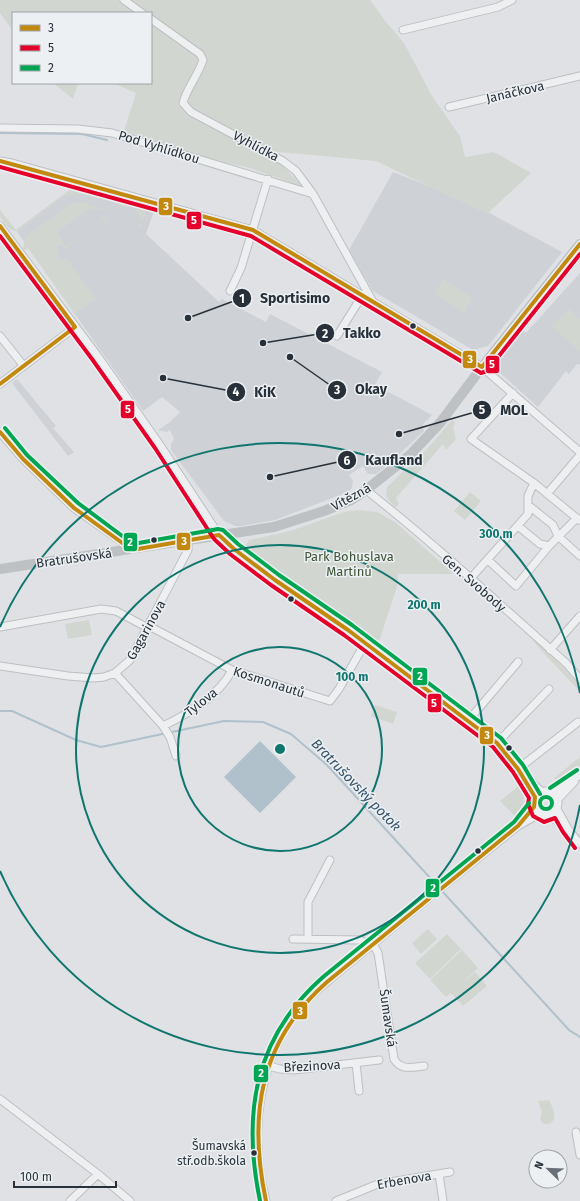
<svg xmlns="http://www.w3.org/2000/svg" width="580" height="1201" font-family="'Fira Sans',sans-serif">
	<rect width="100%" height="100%" fill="#dfe1e4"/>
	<path fill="#ced1d6" d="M393 172 469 202 562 252 488 346 473 350 373 291 349 250Z
		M75 186 155 208 146 234 219 302 222 299 266 322 270 314 382 372 375 385 432 415 423 424 424 431 390 463 376 474H368L363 466 349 475 353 481 352 488 348 492 275 520 241 526H235L224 521 171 450V444L174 439 170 430 167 432 158 430 170 422 180 412 162 397 143 411 16 230Z
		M580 273V364L576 365 569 374 566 371 538 407 499 372 497 359 522 329 526 333Z
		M17 379 56 426 53 428 74 452 68 456 12 383Z"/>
	<path fill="#d1d7d0" d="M0 0H370L386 22 404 43 432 96 460 136 465 157 494 152 531 173 487 214 376 161 269 151 303 187 247 167 220 162 124 131 136 93 113 83H151V13H13V31L0 13Z
		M53 83H78L73 99Z
		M75 186 148 207 140 228 138 225 143 221 131 205 125 208C112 201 84 190 69 195 57 199 31 222 19 231 9 232 5 224 0 217V210L16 230Z
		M82 202 104 209 94 210 92 207 57 232 66 247 102 221 99 217H108L65 249 61 244 56 247 60 252 57 254 61 260 66 257 96 299 75 314 28 248 25 250 23 248 26 236 70 204Z
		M443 279 473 298 464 312 434 294Z
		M569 309 580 319V352L552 326Z
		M452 420 455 422 453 427 456 439 446 450 443 444 396 498 399 504 395 508 386 496 387 487 428 448Z
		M470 492 481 501 465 520 454 511Z
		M358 510 377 512 395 522 454 574H398V583L378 645 351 622 349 623 330 613 243 551 249 540 290 531 344 512Z
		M89 620 92 635 68 639 65 624Z
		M532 638 558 662 580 686V692C572 682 533 644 532 638Z
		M375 705 397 712 393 724 371 716Z
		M580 757V766L559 781 554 778Z
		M521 784C525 795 526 808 516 817L500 801Z
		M497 832 498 834 442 879 441 877Z
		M428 929 437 939 421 954 412 943Z
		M447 934 461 949 430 979 415 963Z
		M462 950 478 968 456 989 475 972 487 986 463 1006 451 993 446 997 430 980Z
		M549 1100C554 1109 560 1125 543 1124L540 1119 542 1112 538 1101Z"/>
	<path fill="#b0c1cc" d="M260 741 296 777 260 813 224 777Z"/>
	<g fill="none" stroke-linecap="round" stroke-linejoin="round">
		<path stroke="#b0c1cc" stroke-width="2" d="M0 133 82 134 107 140
			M0 711H12L76 740 101 747 224 721 263 722 291 734 327 765 569 1030 580 1037"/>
		<g stroke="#bdbfc2" stroke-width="9">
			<path id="minor" d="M124 0 142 13
				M151 19 200 54 203 60C198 76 187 87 183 103L191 112 283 161 296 171 313 194 373 302
				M403 30 498 7 512 0
				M449 107 580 76
				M0 128 78 129 112 133 313 194
				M0 161 12 163 253 230 482 367 580 452
				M0 226 97 355 160 445 219 535 234 549 275 580 348 630 497 743 518 769 542 792
				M230 291 241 268 268 179
				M0 336 23 365
				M337 336 362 296
				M0 384 75 327
				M0 432 23 459 74 508 132 549
				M534 483 579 520
				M366 490C435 544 500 605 566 663L580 679
				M547 494 580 455
				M528 505 553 525 558 536 580 556
				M518 526 540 544 549 546 577 518
				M488 560 516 586 549 546
				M470 579 528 514V496L534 483 471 439 513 393
				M149 626 232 670 330 701 339 689 365 643
				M0 627 101 609 116 611 148 628
				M550 650 580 616
				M0 666 68 676 94 678 104 677 115 673 130 660 188 550V541
				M115 673 163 726C186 715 220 695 232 670
				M468 721 518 662
				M163 726 170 737 176 756
				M497 743 549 689
				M518 769 578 722
				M525 779 535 797
				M534 803a12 12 0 1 1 24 0a12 12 0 1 1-24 0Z
				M553 793 580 775
				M558 799 574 782
				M557 809 568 829 580 844
				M549 815 566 828
				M520 823 534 807
				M293 939 360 940 371 946
				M308 939V902L330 860
				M373 944 378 953 394 1059C401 1071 412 1067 424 1066
				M356 1063 359 1091
				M269 1066 280 1069 294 1070 379 1060
				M0 1099 98 1174 130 1201
				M576 1132 580 1155
				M439 1174 443 1201
				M70 1201 98 1174
				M266 1201C248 1133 258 1049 310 997 332 976 356 958 379 939 425 900 471 864 518 826L539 814
				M336 1201 378 1184 450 1172"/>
		</g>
		<use href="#minor" stroke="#eeeff1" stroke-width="7"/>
		<path stroke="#bdc1c3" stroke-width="10" d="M0 569 274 527 324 511 351 500 366 490 410 455 440 423 482 367 580 244"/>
		<g stroke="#ecf0f3" stroke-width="7">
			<path id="bus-1" d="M0 161 253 230 482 367 580 244
				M0 226 75 327 0 384
				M0 432 23 459 74 508 132 550 219 535 234 549 275 580 348 630 497 743 518 769 535 797 534 807 518 826 327 982C259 1042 248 1116 266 1201"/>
		</g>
		<g stroke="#ecf0f3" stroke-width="7">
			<path id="bus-2" d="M0 167 251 236 481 373 487 371 580 254
				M0 236 92 359 155 448 214 539 230 554 271 585 344 635 493 747 513 772 529 798 528 804 533 816 544 822 555 818 563 832 575 848"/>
		</g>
		<g stroke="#ecf0f3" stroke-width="7">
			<path id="bus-3" d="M5 428 27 455 78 503 133 544 218 529 223 530 238 544 279 575 352 625 501 738 523 765 540 794
				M550 788 577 770
				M540 803a6 6 0 1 1 12 0a6 6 0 1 1-12 0Z
				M260 1201C242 1114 254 1038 323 977L514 822 529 803"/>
		</g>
		<use href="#bus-1" stroke="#c3890e" stroke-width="4"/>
		<use href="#bus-2" stroke="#e4002b" stroke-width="4"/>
		<use href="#bus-3" stroke="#00a651" stroke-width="4"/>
	</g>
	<g fill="none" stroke="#0f766e" stroke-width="2">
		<circle cx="280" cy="749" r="102"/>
		<circle cx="280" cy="749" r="204"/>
		<path d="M580 805A305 305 0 0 1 0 871M0 627A305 305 0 0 1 580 693"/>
	</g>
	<g fill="#28313a" stroke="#ecf0f3" stroke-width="1.5">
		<circle cx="413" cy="326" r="3.5"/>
		<circle cx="154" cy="540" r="3.5"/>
		<circle cx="291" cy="599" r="3.5"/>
		<circle cx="509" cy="748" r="3.5"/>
		<circle cx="478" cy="851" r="3.5"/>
		<circle cx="254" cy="1153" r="3.5"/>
	</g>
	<g text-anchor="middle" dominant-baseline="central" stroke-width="3" stroke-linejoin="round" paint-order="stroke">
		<g font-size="12" fill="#28313a" stroke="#ecf0f3" text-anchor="end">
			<text x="246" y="1146">Šumavská<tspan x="246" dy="15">stř.odb.škola</tspan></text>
		</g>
		<g font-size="13" fill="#28313a" stroke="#ecf0f3">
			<text transform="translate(515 92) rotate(-13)">Janáčkova</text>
			<text transform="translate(256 146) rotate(28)">Vyhlídka</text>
			<text transform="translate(159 147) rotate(17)">Pod Vyhlídkou</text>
			<text transform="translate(351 497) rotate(-29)">Vítězná</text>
			<text transform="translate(74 558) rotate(-8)">Bratrušovská</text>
			<text transform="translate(474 583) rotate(41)">Gen. Svobody</text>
			<text transform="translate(146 630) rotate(-61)">Gagarinova</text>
			<text transform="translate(269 682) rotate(18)">Kosmonautů</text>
			<text transform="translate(201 702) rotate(-38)">Tylova</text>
			<text transform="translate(388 1018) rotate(82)">Šumavská</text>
			<text transform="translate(312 1066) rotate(-3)">Březinova</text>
			<text transform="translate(404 1180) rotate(-10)">Erbenova</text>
		</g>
		<g font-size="13" fill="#405537" stroke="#ecf0f3">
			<text x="349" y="556">Park Bohuslava<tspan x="349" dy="15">Martinů</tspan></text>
		</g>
		<g font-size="14" font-style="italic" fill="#37536a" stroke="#ecf0f3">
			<text transform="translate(356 785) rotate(46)">Bratrušovský potok</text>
		</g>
	</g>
	<circle cx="280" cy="749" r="6" fill="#0f766e" stroke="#ecf0f3" stroke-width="2"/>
	<g font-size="12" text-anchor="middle" font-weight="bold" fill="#0f766e" stroke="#ecf0f3" stroke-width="3" stroke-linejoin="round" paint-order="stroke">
		<text x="496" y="538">300 m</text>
		<text x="424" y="609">200 m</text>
		<text x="352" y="681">100 m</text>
	</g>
	<path fill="none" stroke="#28313a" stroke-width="1.5" d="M188 318L242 298M263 343L325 333M290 357L337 390M163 378L236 392M399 434L482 410M270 477L347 460"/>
	<g fill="#28313a" stroke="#ecf0f3" stroke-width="1.5">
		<circle cx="188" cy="318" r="4"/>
		<circle cx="263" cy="343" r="4"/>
		<circle cx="290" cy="357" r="4"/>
		<circle cx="163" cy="378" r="4"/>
		<circle cx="399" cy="434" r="4"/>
		<circle cx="270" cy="477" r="4"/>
		<circle cx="242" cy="298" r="10"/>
		<circle cx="325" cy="333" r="10"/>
		<circle cx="337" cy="390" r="10"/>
		<circle cx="236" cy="392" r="10"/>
		<circle cx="482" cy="410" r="10"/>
		<circle cx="347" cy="460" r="10"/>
	</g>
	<g font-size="12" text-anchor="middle" font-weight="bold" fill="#fff">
		<text x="242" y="303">1</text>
		<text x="325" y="338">2</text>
		<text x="337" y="394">3</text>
		<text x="236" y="396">4</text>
		<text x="482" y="414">5</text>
		<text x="347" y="465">6</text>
	</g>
	<g font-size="14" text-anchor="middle" font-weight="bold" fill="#28313a" stroke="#ecf0f3" stroke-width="3" stroke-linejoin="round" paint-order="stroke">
		<text x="295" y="303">Sportisimo</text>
		<text x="362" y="338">Takko</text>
		<text x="371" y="394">Okay</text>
		<text x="265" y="397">KiK</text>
		<text x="514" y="415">MOL</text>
		<text x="394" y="465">Kaufland</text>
	</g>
	<g stroke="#ecf0f3" stroke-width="1.5">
		<rect x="158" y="197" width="15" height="19" rx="4" fill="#c3890e"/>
		<rect x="186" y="211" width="16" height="19" rx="4" fill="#e4002b"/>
		<rect x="462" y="350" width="15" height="19" rx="4" fill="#c3890e"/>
		<rect x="485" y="355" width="15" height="19" rx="4" fill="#e4002b"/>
		<rect x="120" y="400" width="15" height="19" rx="4" fill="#e4002b"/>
		<rect x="176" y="532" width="15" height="19" rx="4" fill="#c3890e"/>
		<rect x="123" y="532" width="15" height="20" rx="4" fill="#00a651"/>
		<rect x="412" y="667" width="16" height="19" rx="4" fill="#00a651"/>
		<rect x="427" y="693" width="15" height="20" rx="4" fill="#e4002b"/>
		<rect x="479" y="726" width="15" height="19" rx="4" fill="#c3890e"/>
		<rect x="425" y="878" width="15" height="20" rx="4" fill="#00a651"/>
		<rect x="292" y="1001" width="16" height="19" rx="4" fill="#c3890e"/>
		<rect x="253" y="1064" width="16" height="19" rx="4" fill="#00a651"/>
	</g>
	<g font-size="11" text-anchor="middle" font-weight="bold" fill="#fff">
		<text x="166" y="210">3</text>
		<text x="194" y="224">5</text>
		<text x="470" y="363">3</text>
		<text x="492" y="368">5</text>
		<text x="128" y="413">5</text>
		<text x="184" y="545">3</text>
		<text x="130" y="546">2</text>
		<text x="420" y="680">2</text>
		<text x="434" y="707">5</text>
		<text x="487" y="739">3</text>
		<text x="433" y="892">2</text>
		<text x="300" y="1015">3</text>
		<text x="261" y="1077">2</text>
	</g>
	<rect x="12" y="12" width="140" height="72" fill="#ecf0f3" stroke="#9ea4a9"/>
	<rect x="20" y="25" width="20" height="6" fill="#c3890e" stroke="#9ea4a9"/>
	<text x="48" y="32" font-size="12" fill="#28313a">3</text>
	<rect x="20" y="45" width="20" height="6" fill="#e4002b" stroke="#9ea4a9"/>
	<text x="48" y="52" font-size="12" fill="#28313a">5</text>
	<rect x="20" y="65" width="20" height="6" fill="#00a651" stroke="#9ea4a9"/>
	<text x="48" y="72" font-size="12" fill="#28313a">2</text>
	<g transform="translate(548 1169) rotate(293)"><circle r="19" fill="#ecf0f3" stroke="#9ea4a9"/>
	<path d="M0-3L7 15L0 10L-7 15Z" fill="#686f76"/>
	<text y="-6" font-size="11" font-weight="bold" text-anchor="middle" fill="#28313a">N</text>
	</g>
	<path d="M14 1181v6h102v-6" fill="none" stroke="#28313a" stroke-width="2"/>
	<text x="20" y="1181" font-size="12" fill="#28313a" stroke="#ecf0f3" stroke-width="3" paint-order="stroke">100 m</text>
</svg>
